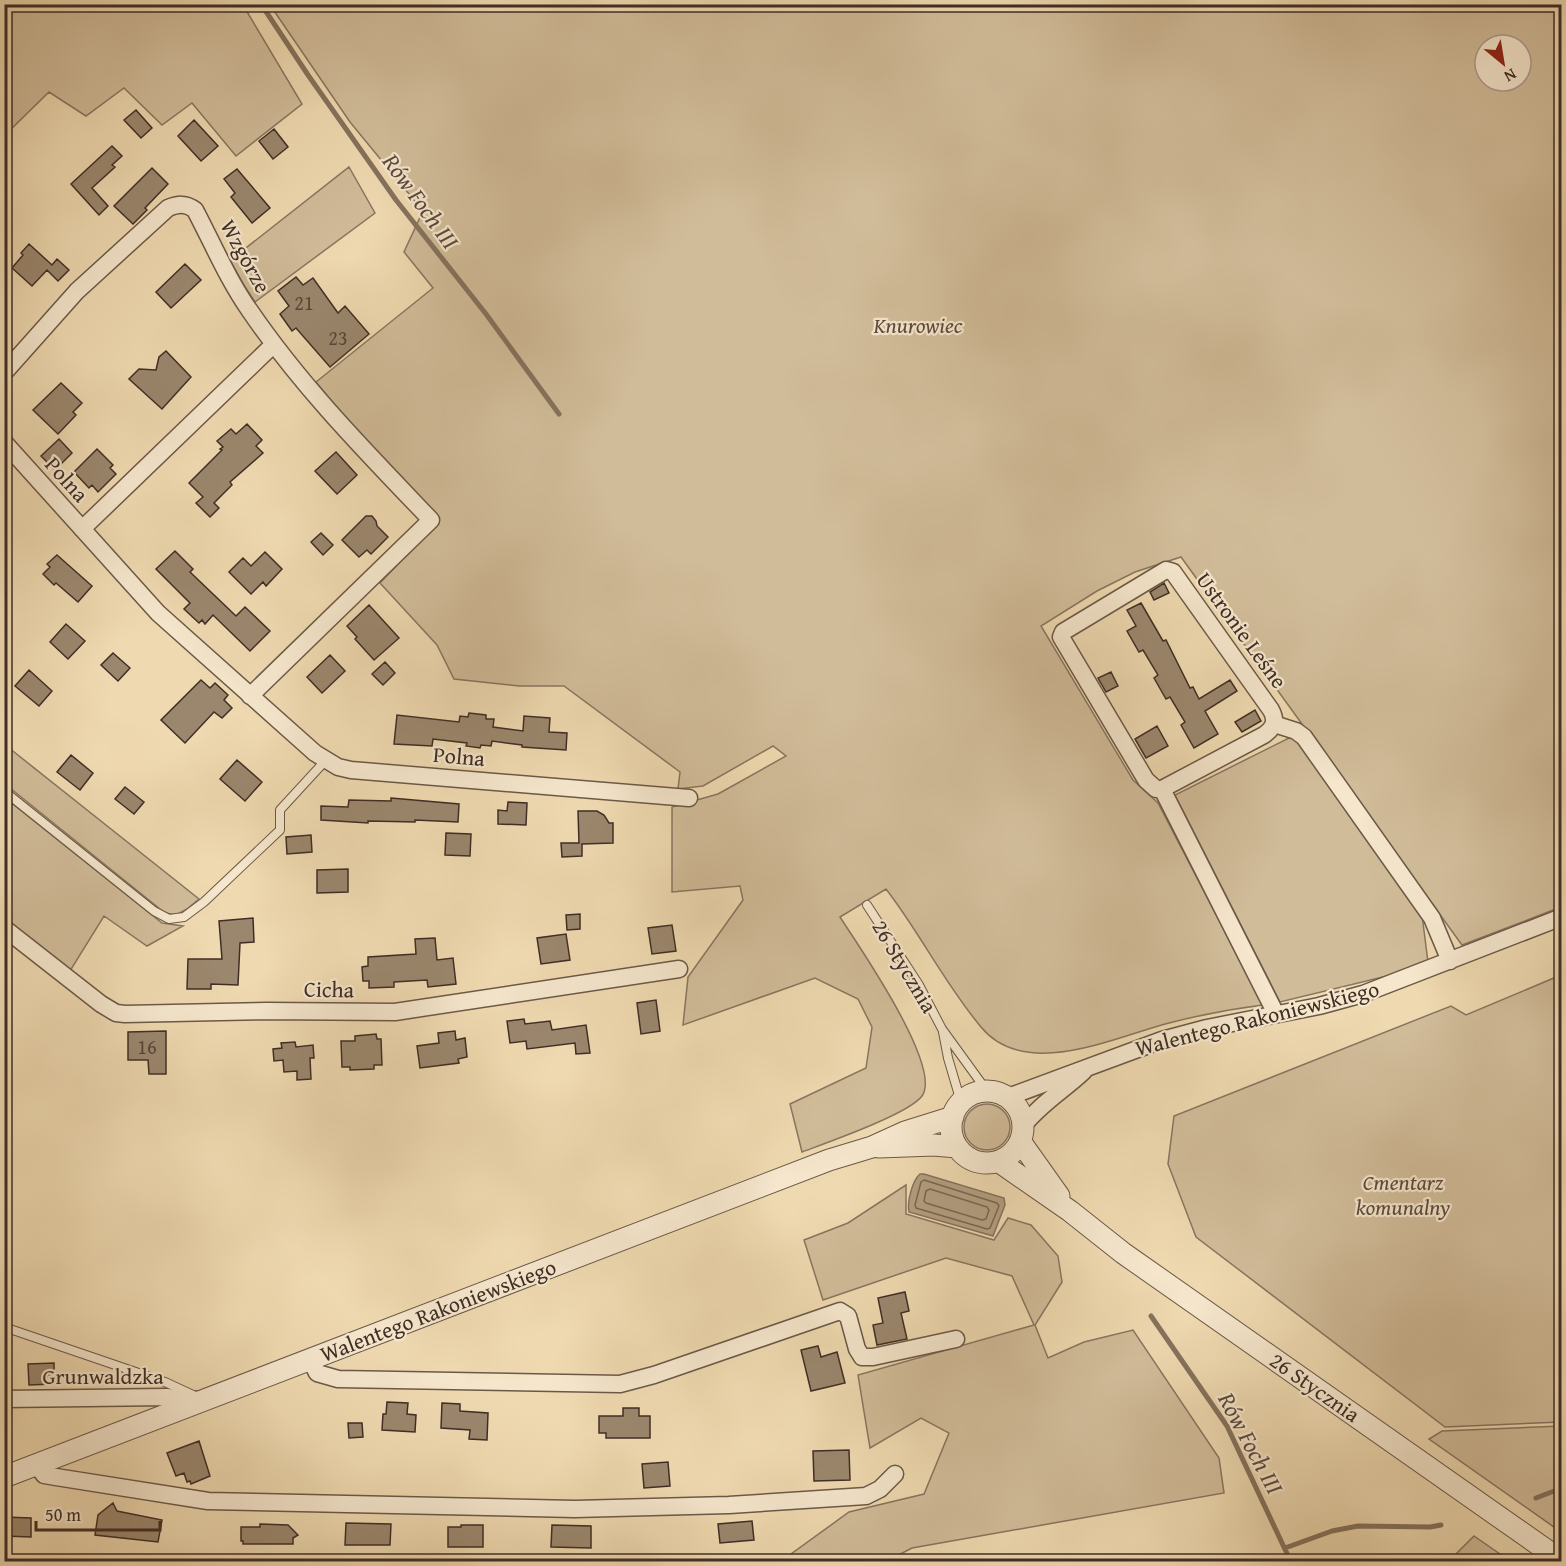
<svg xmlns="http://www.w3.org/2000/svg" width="1566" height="1566" font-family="'Gentium Book Plus',serif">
	<rect width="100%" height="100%" fill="#efd9b0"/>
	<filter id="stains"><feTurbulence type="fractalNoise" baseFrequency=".00333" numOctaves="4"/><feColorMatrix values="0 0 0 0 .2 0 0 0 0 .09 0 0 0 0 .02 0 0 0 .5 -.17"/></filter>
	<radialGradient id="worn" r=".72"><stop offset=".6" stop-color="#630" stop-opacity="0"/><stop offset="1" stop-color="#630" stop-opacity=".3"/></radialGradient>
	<path fill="#d1bc99" stroke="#887560" stroke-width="1.5" fill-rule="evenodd" d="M5 4 243 5 302 104 236 156 192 103 162 125 124 88 86 116 49 92 5 135Z
		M270 5H1561V907L1462 945 1181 557 1135 572 1097 591 1041 626 1133 780 1158 803 1263 1005C1231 1009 1200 1015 1169 1023 1115 1037 1025 1081 981 1027 945 984 920 933 886 889L840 917C858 945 943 1067 922 1096 909 1114 826 1143 802 1152L790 1104 866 1068 872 1027 858 999 815 978 683 1025 688 977 743 900 740 886 672 892V807L718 794 786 756 773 746 703 786 678 789 680 772 564 686H519L454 679 437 645 380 583 439 521 348 421 316 382 433 288 404 252 423 211 350 122ZM1485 45H1521V81H1485Z
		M349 167 375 213 255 302 228 262Z
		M1297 734 1422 915 1428 962 1387 976 1280 1002 1175 795Z
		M4 744 199 899 187 909 176 915 165 913 5 784Z
		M4 797 162 923 183 926 147 946 104 916 70 971 5 922Z
		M1561 975V1422L1445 1427 1196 1237 1168 1164 1174 1116 1451 1006 1466 1015Z
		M964 1127a23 23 0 1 1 46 0a23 23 0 1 1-46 0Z
		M906 1185V1214L994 1240 1008 1218 1031 1225 1058 1256 1062 1282 1035 1325 1048 1358 1084 1342 1133 1330 1219 1458 1224 1493 912 1548 887 1561 780 1562 849 1512 924 1494 949 1433 921 1418 870 1448 858 1375 1034 1325 1012 1276 946 1258 823 1300 804 1240 848 1223Z
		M1561 1426V1532L1429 1439 1442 1431Z
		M1474 1536 1510 1561H1449Z"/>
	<path fill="#b39f81" stroke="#85725d" stroke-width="1.5" d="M920 1174H924L1004 1198 1005 1205 993 1236 909 1212C907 1202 912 1181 920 1174Z"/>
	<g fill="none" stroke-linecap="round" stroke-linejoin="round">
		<path stroke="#796654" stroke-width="1.5" d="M924 1180 997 1203 999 1206 990 1228 987 1229 916 1208 915 1205 921 1182Z
			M930 1189 987 1207 989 1210 986 1219 982 1220 926 1203 924 1201 926 1191Z"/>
		<path stroke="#85725d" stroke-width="5" d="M261 4 308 75 396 200 486 314 559 414
			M1151 1316 1227 1426 1291 1562
			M1536 1498 1562 1488
			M1285 1548 1332 1531 1358 1526 1430 1527 1441 1525"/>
	</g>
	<path fill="#9b876e" stroke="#3f2e26" stroke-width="1.5" d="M136 110 152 128 141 138 124 120Z
		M194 120 218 146 201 161 178 136Z
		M274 129 288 147 273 159 259 141Z
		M112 146 122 156 112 165 115 167 92 188 108 206 99 215 71 184Z
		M152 168 168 184 145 208 147 210 133 224 114 206Z
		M237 169 270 208 252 223 231 197 235 193 224 179Z
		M29 244 52 265 57 259 69 270 58 281 47 270 32 286 12 268 23 255 21 253Z
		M185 264 201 280 171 308 156 292Z
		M296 277 303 285 313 278 338 313 345 306 369 334 330 367 296 328 292 331 280 314 289 306 278 291Z
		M166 351 191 377 162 409 129 379 139 369 156 370 159 357Z
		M61 383 82 403 73 412 76 415 58 434 33 410Z
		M247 424 262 440 256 446 263 453 230 482 232 485 214 503 219 508 210 517 196 503 203 497 189 483 222 450 220 449 223 447 217 441 231 429 236 434Z
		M59 439 72 453 55 470 41 456Z
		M97 449 113 465 110 468 116 474 98 492 92 485 89 488 74 472Z
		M336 452 357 475 337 494 315 471Z
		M366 516H372L376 521 377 526 388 537 371 554 367 550 359 557 342 540Z
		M321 533 333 545 323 555 311 542Z
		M175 551 193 569 190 572 236 616 245 607 270 631 250 651 213 615 205 624 202 620 199 623 184 609 190 603 156 569Z
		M265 552 282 569 266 586 263 582 251 594 229 572 243 558 251 566Z
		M57 555 92 586 78 602 56 583 54 585 43 574 50 567 47 564Z
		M1164 583 1169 593 1154 600 1150 592Z
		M1141 603 1163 641 1166 640 1190 688 1193 687 1199 699 1230 680 1237 691 1205 711 1218 734 1194 748 1181 725 1185 722 1170 697 1166 699 1154 678 1158 675 1143 650 1139 652 1127 631 1136 626 1127 610Z
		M369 605 399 638 374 660 355 639 357 637 347 626Z
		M66 624 85 641 68 659 50 642Z
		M113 653 130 668 118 681 101 665Z
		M330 655 345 671 322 693 307 677Z
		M385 662 395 673 383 685 372 674Z
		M29 670 52 691 39 706 15 686Z
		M1111 672 1118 686 1106 692 1098 678Z
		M201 680 210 688 215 683 228 695 224 700 232 708 222 718 214 712 185 743 161 720Z
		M1255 710 1261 721 1242 732 1235 722Z
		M469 713 486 715V719H494L493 727 523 731 524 716 550 718 549 732 567 733 566 750 522 747V745L492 741 491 746 481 745 480 748 466 746 467 743 433 739 432 746 394 744 397 715 459 722 460 716 468 717Z
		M1157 726 1168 746 1146 758 1135 739Z
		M71 755 93 773 80 790 57 772Z
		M237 760 262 782 245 801 220 779Z
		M125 787 144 802 134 814 115 799Z
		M391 798 459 804 458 822 415 820V822L368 821V823L321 820V806L348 807 349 800 391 801Z
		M508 802 527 803 526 825 498 824V810L507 811Z
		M578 811H597L604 815 609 823H613V843L582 844V856L562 857 561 843H579Z
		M446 833 471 834 470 856 445 855Z
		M311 835 312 852 287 854 286 837Z
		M348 869V892L317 893V870Z
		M580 914V929L567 930 566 915Z
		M253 918 254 942 240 943 238 985 211 984V989H187L188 959H222L219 921Z
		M672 925 676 951 652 954 648 928Z
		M566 934 570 960 541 964 537 938Z
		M435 938 437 960 453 958 456 984 428 987 427 980 394 982V987L369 988V981H363L362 967 368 966V957L416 954 415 939Z
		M656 1000 660 1031 641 1034 637 1003Z
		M524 1019 525 1024 550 1021 552 1030 586 1025 590 1053 576 1054 575 1043 527 1049 526 1041 510 1043 507 1021Z
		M166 1031V1074H149L148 1060H128V1032Z
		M455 1031 456 1040 465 1038 467 1057 458 1059 459 1063 420 1068 417 1046 439 1043 438 1033Z
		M376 1034 377 1039H381L382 1065H374V1069L350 1070V1067H342L341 1041H355V1036Z
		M295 1042 296 1047 313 1045 314 1058H310L311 1079 297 1080V1071L284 1072 283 1060 274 1061 273 1049 282 1048 281 1043Z
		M905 1292 909 1311 901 1313 907 1339 877 1345 873 1325 883 1323 878 1298Z
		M818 1346 821 1357 837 1352 845 1383 811 1391 801 1350Z
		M54 1363V1384L29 1385 28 1364Z
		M387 1402 408 1403 407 1414 416 1415 415 1432 382 1430 383 1414H386Z
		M442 1403 460 1404V1411L488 1413 487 1440 469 1439 470 1430 441 1428Z
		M623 1408H639V1416H650V1438H606V1433H599V1416H623Z
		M348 1423H362L363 1437 349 1438Z
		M199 1441 210 1476 191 1484 190 1481 187 1482 184 1473 176 1476 167 1453Z
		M849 1450 850 1480 814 1481 813 1451Z
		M668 1462 670 1486 644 1488 642 1464Z
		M113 1503 117 1511 162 1520 158 1542 95 1535 98 1515Z
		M4 1517 31 1518V1537L4 1536Z
		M752 1521 754 1540 720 1543 718 1524Z
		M346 1523 391 1524 390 1545H345Z
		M260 1524 288 1525 298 1535 293 1538V1544H243V1541H241V1527H260Z
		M461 1525H483V1547H448V1527H461Z
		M552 1525 591 1526V1548L551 1547Z"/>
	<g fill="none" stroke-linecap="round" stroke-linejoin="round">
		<g stroke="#6b5948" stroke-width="10">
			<path id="service" d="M4 791 154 911 169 919 184 917 204 902 280 830V810L325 761
				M867 905 919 985 942 1029 987 1091
				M943 1032 948 1058 961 1102
				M4 1327 165 1382 193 1395"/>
		</g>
		<g stroke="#6b5948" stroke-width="19">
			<path id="minor" d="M4 373 77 291 168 208C178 204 186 203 195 210 213 244 228 280 250 311 302 387 367 453 431 520L250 696
				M4 442 158 613 315 753 338 767 351 770 689 798
				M82 529 274 344
				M1166 570 1173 572 1271 710C1277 721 1274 728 1264 735L1162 789H1156L1146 780 1061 637 1063 632Z
				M1274 724 1296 731 1304 737 1432 918 1450 961
				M1162 789 1276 1014
				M4 928 101 1004 116 1013 125 1014 266 1011 395 1012 679 969
				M1008 1097 1162 1040 1207 1028 1319 1006 1363 994 1562 917
				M1023 1126C1040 1104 1064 1090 1084 1071
				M310 1359 317 1373 338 1379 620 1384 654 1375 840 1311 848 1316 857 1349 862 1357H873L956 1339
				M4 1399 167 1397 198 1400
				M37 1465 44 1475 56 1477 208 1501 575 1509 729 1505 866 1496 880 1489 895 1474"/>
		</g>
		<g stroke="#6b5948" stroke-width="23">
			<path id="tertiary" d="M951 1127a36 36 0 1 1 72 0a36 36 0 1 1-72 0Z
				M1020 1141 1059 1196
				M879 1147 934 1145 957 1147
				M998 1161 1070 1211 1123 1253 1562 1561
				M4 1477 829 1160 872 1147 905 1132 953 1117"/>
		</g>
		<use href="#service" stroke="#f5e6cc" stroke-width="8"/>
		<use href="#minor" stroke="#f5e6cc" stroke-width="16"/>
		<use href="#tertiary" stroke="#f5e6cc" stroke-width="21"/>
	</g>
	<g text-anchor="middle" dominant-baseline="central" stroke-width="4.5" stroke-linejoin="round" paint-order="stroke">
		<g font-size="20" fill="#564438">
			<text x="304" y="302">21</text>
			<text x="338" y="337">23</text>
			<text x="147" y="1046">16</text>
		</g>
		<g font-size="22" fill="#3f2e26" stroke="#f5e6cc">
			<text transform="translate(246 256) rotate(61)">Wzgórze</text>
			<text transform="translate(67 479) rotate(48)">Polna</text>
			<text transform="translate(1242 630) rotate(54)">Ustronie Leśne</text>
			<text transform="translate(459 756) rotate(5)">Polna</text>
			<text transform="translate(905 966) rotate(59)">26 Stycznia</text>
			<text transform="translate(329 989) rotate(1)">Cicha</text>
			<text transform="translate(1257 1018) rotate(-14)">Walentego Rakoniewskiego</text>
			<text transform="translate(438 1310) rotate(-21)">Walentego Rakoniewskiego</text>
			<text x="103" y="1376">Grunwaldzka</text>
			<text transform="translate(1315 1387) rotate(35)">26 Stycznia</text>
		</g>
		<g font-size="22" font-style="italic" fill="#5c4a3d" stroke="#f5e6cc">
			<text x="918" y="325">Knurowiec</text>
			<text x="1403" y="1182">Cmentarz<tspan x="1403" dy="25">komunalny</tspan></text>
		</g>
		<g font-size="24" font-style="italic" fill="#5c4a3d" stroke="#f5e6cc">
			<text transform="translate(421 201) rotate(54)">Rów Foch III</text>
			<text transform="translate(1251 1443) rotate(62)">Rów Foch III</text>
		</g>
	</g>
	<rect width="1566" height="1566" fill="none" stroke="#efd9b0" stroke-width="24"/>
	<rect x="6" y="6" width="1554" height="1554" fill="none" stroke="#3f2e26" stroke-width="3"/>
	<rect x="12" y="12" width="1542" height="1542" fill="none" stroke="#3f2e26" stroke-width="1.5"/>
	<g transform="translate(1503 63) rotate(150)"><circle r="28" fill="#f5e6cc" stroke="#ac9c8a" stroke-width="1.5"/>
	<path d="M0-4.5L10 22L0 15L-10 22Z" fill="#8f2418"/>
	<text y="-9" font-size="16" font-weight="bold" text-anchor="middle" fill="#3f2e26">N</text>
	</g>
	<path d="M36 1521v9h124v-9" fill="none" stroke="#3f2e26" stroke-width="3"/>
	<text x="45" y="1521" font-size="18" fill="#3f2e26" stroke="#f5e6cc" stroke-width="4.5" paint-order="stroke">50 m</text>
	<rect width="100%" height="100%" filter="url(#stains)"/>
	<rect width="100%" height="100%" fill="url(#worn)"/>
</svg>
